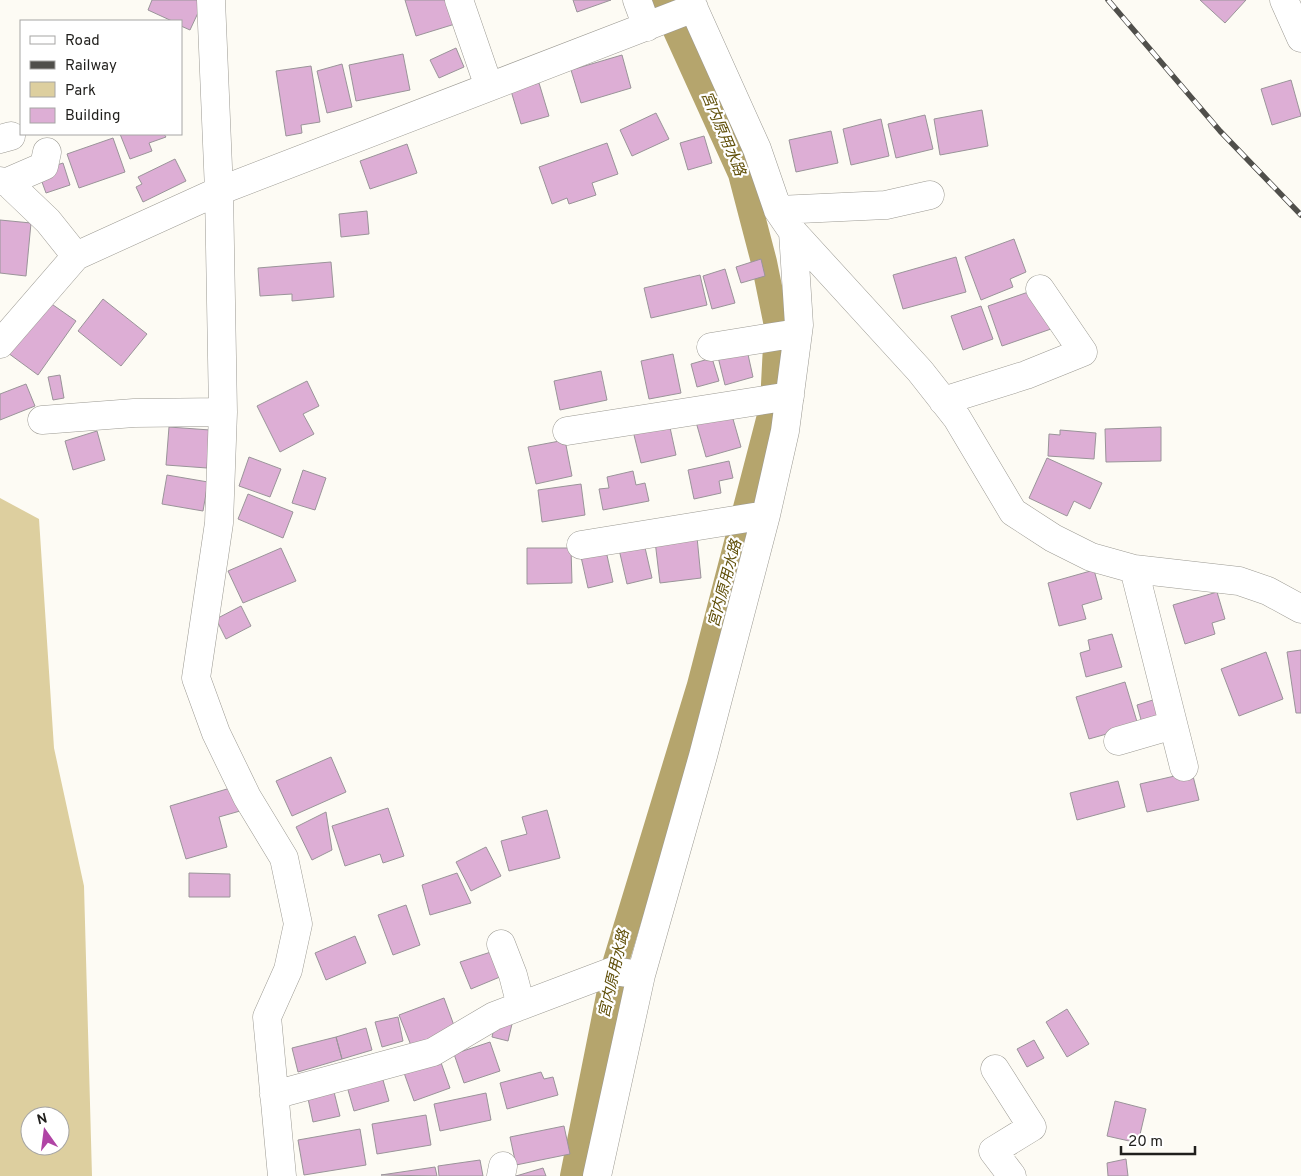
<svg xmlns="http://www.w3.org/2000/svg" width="1301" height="1176" font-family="Overpass,'Noto Sans JP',sans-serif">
	<rect width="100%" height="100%" fill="#fdfbf4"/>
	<path fill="#ddcf9f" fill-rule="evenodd" d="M0 498 39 519 54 748 84 886 92 1176H0ZM30 1116H60V1146H30Z"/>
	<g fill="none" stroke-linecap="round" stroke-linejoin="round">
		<path stroke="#b5a56d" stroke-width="26" d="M573 1176 616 961 700 685 773 404 777 326 764 262 741 174 662 0"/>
	</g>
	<path fill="#ddaed5" stroke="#9a9499" d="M152 0H204L190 30 181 26V21H172L148 10Z
		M405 0H448L455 24 416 36Z
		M573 0H611L577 12Z
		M1200 0H1246L1225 23Z
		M456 48 464 67 439 78 430 60Z
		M403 54 410 90 356 101 349 65Z
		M622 55 631 88 581 103 571 70Z
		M342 64 352 107 327 113 317 71Z
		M311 66 320 122 301 125 302 133 286 136 276 71Z
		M1291 80 1301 116 1272 125 1261 89Z
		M539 83 549 116 521 124 511 91Z
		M982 110 988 146 940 155 934 119Z
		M656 113 669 139 632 156 620 130Z
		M925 115 933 149 896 158 888 124Z
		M881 119 889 156 851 165 843 129Z
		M831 131 838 163 796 172 789 140Z
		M120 134H164L166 137 149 143 152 151 130 159Z
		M704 136 712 163 688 170 680 143Z
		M113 138 125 172 79 188 67 154Z
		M607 143 618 174 592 183 596 195 569 204 567 198 552 204 539 167Z
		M407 144 417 173 370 189 360 161Z
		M175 159 186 181 143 202 136 187 142 184 138 177Z
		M63 163 70 185 46 193 38 171Z
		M367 211 369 234 341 237 339 214Z
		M0 220 31 223 26 276 0 273Z
		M1014 239 1026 272 1010 279 1013 287 981 300 965 257Z
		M956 257 966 292 903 309 893 275Z
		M761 259 765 276 741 283 736 267Z
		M331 262 334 297 292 301V294L260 296 258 268Z
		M725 269 735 303 712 309 703 276Z
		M700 275 707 305 651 318 644 288Z
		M1037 289 1051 329 1002 346 988 306Z
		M103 299 147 334 121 366 78 331Z
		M46 300 76 321 38 375 8 353Z
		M981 306 993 339 963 350 951 316Z
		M747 350 753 377 725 385 718 357Z
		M673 354 681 393 649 399 641 361Z
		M712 358 719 381 697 387 691 364Z
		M601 371 607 400 560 410 554 381Z
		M60 375 64 398 53 400 48 377Z
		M307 381 319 406 303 414 314 434 280 452 257 406Z
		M26 384 35 406 0 420V394Z
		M731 412 741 447 706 457 696 422Z
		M669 423 676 455 641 463 633 431Z
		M169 427 210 430 207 468 166 465Z
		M1161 427V461L1106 462 1105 429Z
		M1060 430 1096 433 1094 459 1048 456 1049 434 1060 435Z
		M97 431 105 460 73 470 65 441Z
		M565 440 572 476 536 484 528 447Z
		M249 457 281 469 270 497 239 486Z
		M1047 458 1102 483 1090 509 1074 501 1067 516 1029 498Z
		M729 461 733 478 719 481 721 493 694 499 688 470Z
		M303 470 326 478 315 510 292 503Z
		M633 471 636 485 645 483 649 501 603 510 599 489 609 488 607 477Z
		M167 475 208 482 203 511 162 504Z
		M581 484 585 515 542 522 538 490Z
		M248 494 293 512 283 538 238 519Z
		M697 537 701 578 660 583 655 541Z
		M643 539 652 578 627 584 618 545Z
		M604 542 613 582 588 588 579 548Z
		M281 548 296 581 243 603 228 571Z
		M527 548H571L572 583 527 584Z
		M1094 570 1102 599 1082 605 1086 619 1059 626 1048 583Z
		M1217 592 1225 619 1212 623 1215 634 1185 644 1173 605Z
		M241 606 251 626 226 639 216 619Z
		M1112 634 1122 667 1086 677 1080 653 1090 650 1088 640Z
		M1301 650V713H1296L1287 652Z
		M1266 652 1283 699 1239 716 1221 669Z
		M1125 682 1138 725 1089 739 1076 697Z
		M1156 699 1163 721 1143 727 1137 705Z
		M331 757 346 792 292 816 276 781Z
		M1192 772 1199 800 1147 812 1140 784Z
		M1118 781 1125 807 1077 820 1070 793Z
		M237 786 247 809 219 817 227 847 186 859 170 806Z
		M388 808 404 856 383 863 380 854 345 866 332 826Z
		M547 810 560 858 509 871 501 841 527 834 522 817Z
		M326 812 332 850 312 860 296 827Z
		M486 847 501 876 471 891 456 862Z
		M189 873 230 874V897H189Z
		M457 873 471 903 430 915 422 885Z
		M406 905 420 945 393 955 378 915Z
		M355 936 366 963 326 980 315 953Z
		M497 950 507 974 471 989 460 962Z
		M444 998 456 1031 412 1048 399 1015Z
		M1067 1009 1089 1044 1067 1057 1046 1022Z
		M398 1017 403 1041 382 1047 375 1022Z
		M496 1020 512 1024 508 1041 492 1037Z
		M366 1028 372 1050 342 1059 336 1037Z
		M336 1037 342 1059 298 1072 292 1048Z
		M1034 1040 1044 1058 1027 1067 1017 1049Z
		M490 1042 500 1071 464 1083 454 1054Z
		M439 1057 450 1088 414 1101 403 1070Z
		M541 1072 544 1079 553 1077 558 1095 507 1109 500 1083Z
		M381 1073 389 1101 354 1111 346 1083Z
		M333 1088 340 1116 313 1122 307 1094Z
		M486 1093 491 1120 440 1131 434 1104Z
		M1115 1101 1146 1109 1138 1143 1107 1136Z
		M426 1115 431 1145 377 1154 372 1124Z
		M564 1126 570 1154 516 1165 510 1137Z
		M360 1129 366 1165 304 1175 298 1140Z
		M1126 1159 1128 1176H1108L1107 1163Z
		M480 1160 483 1176H439L438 1166Z
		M435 1167 437 1176 381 1175Z
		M543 1168 546 1176H516Z"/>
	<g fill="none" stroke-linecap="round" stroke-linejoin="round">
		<g stroke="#9c9a93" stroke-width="29">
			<path id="minor" d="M211 0 219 191 223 412 219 523 196 678 216 733 247 797 284 858 298 924 288 970 267 1017 282 1176
				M459 0 489 87
				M637 0 647 27
				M1284 0 1301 38
				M0 139 11 136
				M0 181 7 182 48 221 76 256
				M7 182 44 166 47 152
				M778 210 886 205 930 195
				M793 232 920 371 957 418 1013 512 1053 538 1091 557 1134 569 1239 581 1268 591 1301 609
				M0 344 76 256 219 191 694 8
				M711 347 798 333
				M943 401 1026 375 1083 352 1040 289
				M42 420 134 413 223 412
				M567 431 790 396
				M581 545 766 515
				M1134 569 1184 767
				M1118 741 1173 725
				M501 944 513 975 521 1006
				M995 1069 1032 1127 993 1151 1012 1176
				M274 1095 433 1052 494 1016 613 971 641 975
				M501 1176 503 1166
				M597 1176 641 975 703 756 766 515 785 431 799 325 793 232 778 210 757 149 690 0"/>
		</g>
		<use href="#minor" stroke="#fff" stroke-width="28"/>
		<g stroke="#504f4b" stroke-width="5.5">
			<path id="rail" d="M1108 0 1220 131 1301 215"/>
		</g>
		<use href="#rail" stroke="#fff" stroke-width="4" stroke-dasharray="11" stroke-linecap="butt"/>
	</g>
	<g text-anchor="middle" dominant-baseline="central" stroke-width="4.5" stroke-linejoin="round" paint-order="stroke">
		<g font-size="15" font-style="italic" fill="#604f08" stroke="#fff">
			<text transform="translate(722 134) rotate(67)">宮内原用水路</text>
			<text transform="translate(726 584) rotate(-75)">宮内原用水路</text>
			<text transform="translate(615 974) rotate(-77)">宮内原用水路</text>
		</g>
	</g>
	<rect x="20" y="20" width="162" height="115" fill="#ffffff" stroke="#a6a5a4"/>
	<rect x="30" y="36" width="25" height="8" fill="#ffffff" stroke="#a6a5a4"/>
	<text x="65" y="45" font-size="15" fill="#201f1c">Road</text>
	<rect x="30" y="61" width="25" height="8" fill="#504f4b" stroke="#a6a5a4"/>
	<text x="65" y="70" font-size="15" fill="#201f1c">Railway</text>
	<rect x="30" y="82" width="25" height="15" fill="#ddcf9f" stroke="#a6a5a4"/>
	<text x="65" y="95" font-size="15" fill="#201f1c">Park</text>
	<rect x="30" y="108" width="25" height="15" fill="#ddaed5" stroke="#a6a5a4"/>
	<text x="65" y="120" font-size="15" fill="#201f1c">Building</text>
	<g transform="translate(45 1131) rotate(346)"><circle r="24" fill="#ffffff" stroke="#a6a5a4"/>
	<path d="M0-4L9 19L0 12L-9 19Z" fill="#b044a5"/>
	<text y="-8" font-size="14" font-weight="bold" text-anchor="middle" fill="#201f1c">N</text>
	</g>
	<path d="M1121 1146v8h74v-8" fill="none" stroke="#201f1c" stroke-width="2.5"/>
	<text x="1128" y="1146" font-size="15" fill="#201f1c" stroke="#ffffff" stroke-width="4" paint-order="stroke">20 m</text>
</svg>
